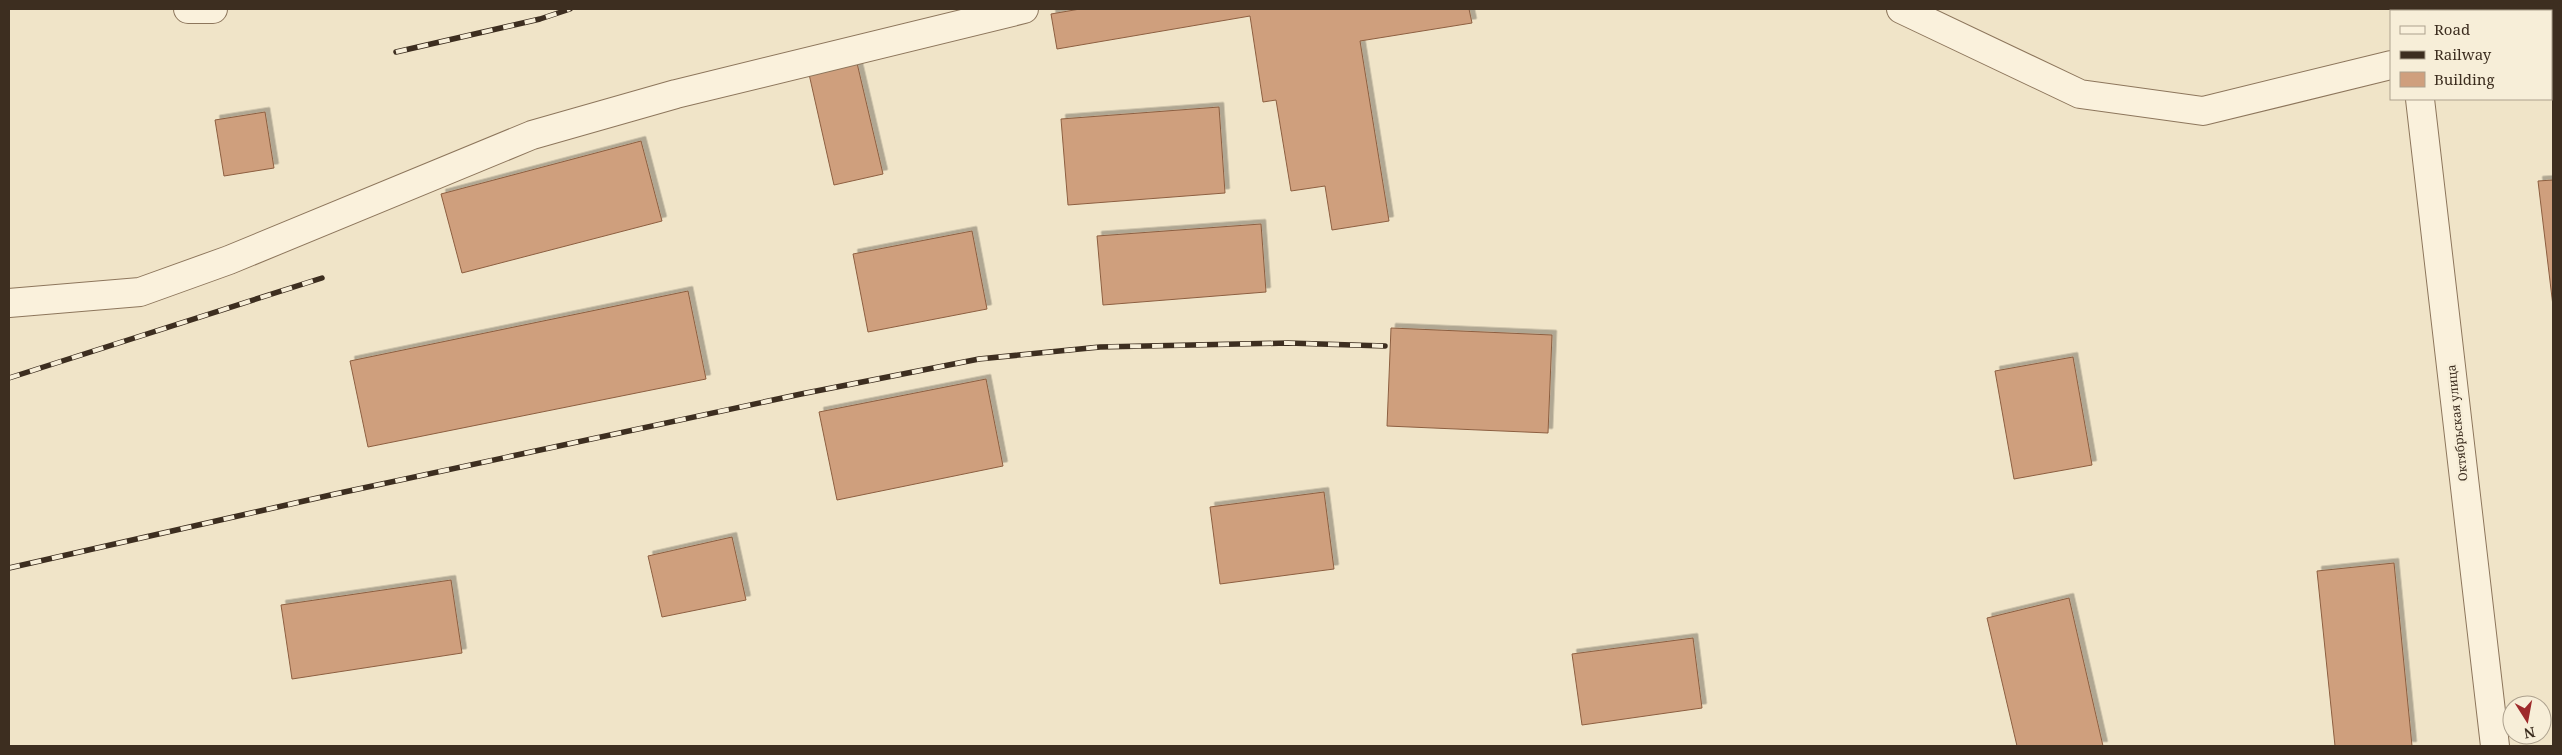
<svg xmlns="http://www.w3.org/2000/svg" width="2562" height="755" font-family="'Noto Serif',serif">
	<defs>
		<filter id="shadow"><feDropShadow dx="4.5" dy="-4.5" stdDeviation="0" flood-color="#0004"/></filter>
	</defs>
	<rect width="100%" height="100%" fill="#f0e4c8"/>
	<path fill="#cf9f7d" stroke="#8d5f41" filter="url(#shadow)" d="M1080 9H1469L1472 23 1360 41 1389 221 1332 230 1325 186 1291 191 1276 100 1263 102 1250 16 1057 49 1051 14Z
		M857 63 883 174 834 185 809 74Z
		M1219 107 1225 193 1068 205 1061 119Z
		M265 112 274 168 224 176 215 120Z
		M641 141 662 221 462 273 441 194Z
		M2553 180V306L2538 181Z
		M1261 224 1266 292 1103 305 1097 236Z
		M972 231 987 309 868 332 853 254Z
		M688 291 706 379 368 447 350 361Z
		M1391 328 1552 335 1548 433 1387 426Z
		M2073 357 2092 465 2014 479 1995 371Z
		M986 379 1003 466 837 500 819 412Z
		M1324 492 1334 569 1220 584 1210 507Z
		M732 537 746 600 662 617 648 556Z
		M2394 563 2412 746H2335L2317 571Z
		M451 580 462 653 292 679 281 605Z
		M2069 598 2103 746H2017L1987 618Z
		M1693 638 1702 708 1582 725 1572 654Z"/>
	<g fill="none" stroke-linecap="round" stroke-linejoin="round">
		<g stroke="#8d765c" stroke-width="30">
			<path id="minor" d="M188 9H213
				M1901 9 2080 94 2203 111 2391 65
				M2478 11 2481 9
				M2420 99 2495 746
				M9 303 140 292 229 260 532 135 676 94 1024 9"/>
		</g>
		<use href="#minor" stroke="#faf1dc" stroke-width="28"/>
		<g stroke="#3d2e20" stroke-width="5.5">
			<path id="rail" d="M396 52 540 19 570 9
				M9 378 322 278
				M9 568 335 494 801 394 979 359 1100 347 1288 343 1385 346"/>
		</g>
		<use href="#rail" stroke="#f7eed8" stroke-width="4" stroke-dasharray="11" stroke-linecap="butt"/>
	</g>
	<g text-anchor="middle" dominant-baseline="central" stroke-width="5" stroke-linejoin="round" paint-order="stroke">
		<g font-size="12" fill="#3d2e20" stroke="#f7eed8">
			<text transform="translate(2457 423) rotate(-96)">Октябрьская улица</text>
		</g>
	</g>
	<rect width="2562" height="755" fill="none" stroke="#3d2e20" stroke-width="20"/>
	<rect x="2390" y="10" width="162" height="90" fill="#f7eed8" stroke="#ada18e"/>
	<rect x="2400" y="26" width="25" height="8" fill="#faf1dc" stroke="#ada18e"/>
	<text x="2434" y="35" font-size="15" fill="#3d2e20">Road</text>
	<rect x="2400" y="51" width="25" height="8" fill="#3d2e20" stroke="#ada18e"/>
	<text x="2434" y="60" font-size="15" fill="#3d2e20">Railway</text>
	<rect x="2400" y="72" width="25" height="15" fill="#cf9f7d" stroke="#ada18e"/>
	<text x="2434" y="85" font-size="15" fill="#3d2e20">Building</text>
	<g transform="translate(2527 720) rotate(169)"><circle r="24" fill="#f7eed8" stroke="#ada18e"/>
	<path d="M0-4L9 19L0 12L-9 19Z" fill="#9e2a2b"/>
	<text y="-8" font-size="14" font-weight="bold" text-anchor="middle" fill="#3d2e20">N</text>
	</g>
</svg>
